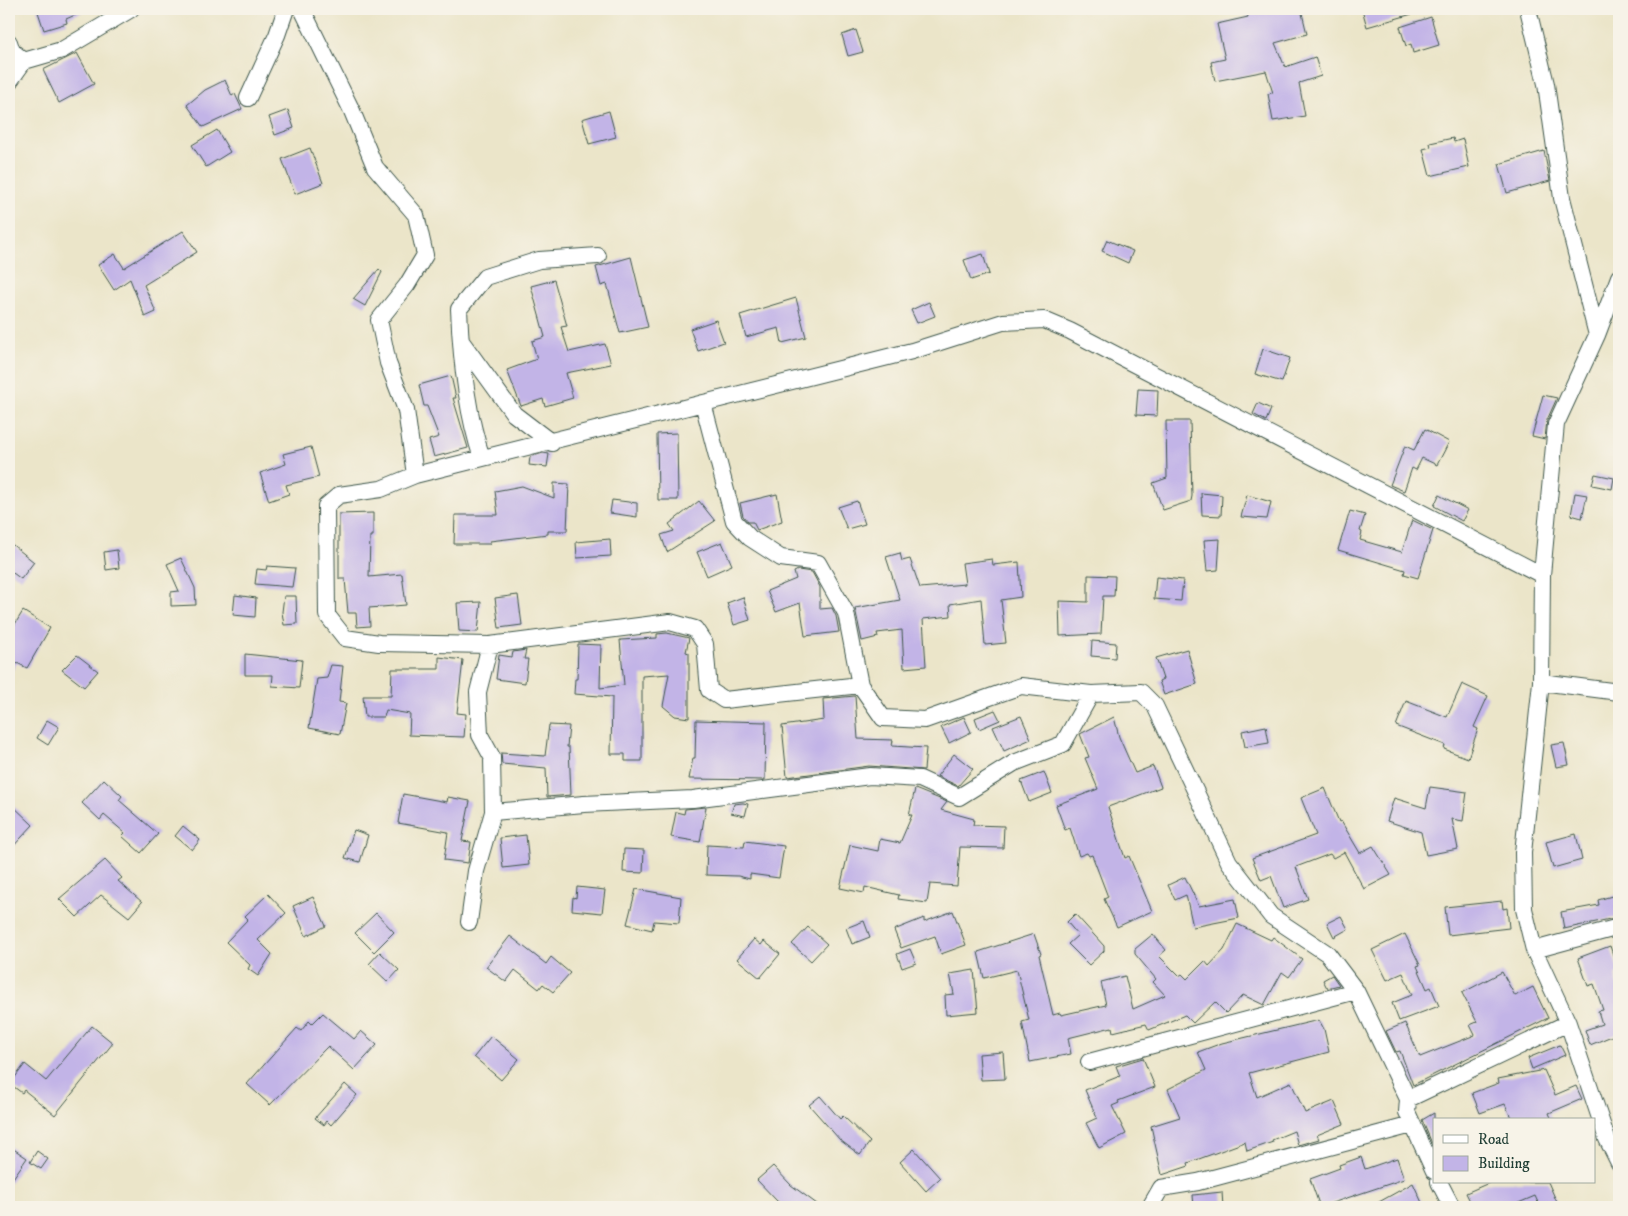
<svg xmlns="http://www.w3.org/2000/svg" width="1628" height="1216" font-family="'IM FELL DW Pica',serif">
	<rect width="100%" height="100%" fill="#f7f3e8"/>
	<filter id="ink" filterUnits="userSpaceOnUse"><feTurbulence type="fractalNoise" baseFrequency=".02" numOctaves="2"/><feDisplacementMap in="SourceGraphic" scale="10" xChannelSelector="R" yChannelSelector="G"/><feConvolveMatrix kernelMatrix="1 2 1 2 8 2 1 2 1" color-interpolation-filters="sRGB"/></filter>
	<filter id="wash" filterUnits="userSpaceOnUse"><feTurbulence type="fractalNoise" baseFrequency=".0096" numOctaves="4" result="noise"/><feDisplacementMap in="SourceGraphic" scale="20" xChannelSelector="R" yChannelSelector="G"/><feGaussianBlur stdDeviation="1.12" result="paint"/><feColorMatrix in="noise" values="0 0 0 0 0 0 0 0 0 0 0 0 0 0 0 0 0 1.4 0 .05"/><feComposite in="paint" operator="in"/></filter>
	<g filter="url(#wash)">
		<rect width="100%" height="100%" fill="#ebe5c9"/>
		<g id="blocks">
			<path fill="#c2b4e7" d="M37 9H89L66 19 67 23 44 30Z
				M1246 9H1301L1307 34 1275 43 1285 67 1315 57 1321 76 1299 83 1305 116 1273 121 1268 94 1273 93 1266 71 1215 81 1211 62 1225 59 1217 24 1248 17Z
				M1362 9H1418L1419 12 1367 27Z
				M1431 17 1439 45 1413 53 1411 44 1406 46 1400 27Z
				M856 30 863 52 848 56 842 35Z
				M77 53 94 84 59 103 43 70Z
				M225 80 232 96 235 94 242 109 203 127 187 105 205 90Z
				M288 110 294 128 275 135 269 117Z
				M609 111 616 137 589 144 582 119Z
				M217 130 230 152 206 167 192 145Z
				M1453 138 1454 142 1463 139 1469 167 1430 176 1423 149 1431 147 1430 143Z
				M310 148 323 183 295 194 282 159Z
				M1544 151 1550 181 1507 193 1499 164Z
				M183 231 197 252 144 285 156 312 145 317 130 279 114 290 98 265 115 254 124 268Z
				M1107 240 1133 251 1128 263 1102 251Z
				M983 254 989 274 971 280 964 260Z
				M631 257 648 327 620 333 607 284 601 286 596 267Z
				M379 269 382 272 365 306 353 299Z
				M554 280 567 326 561 327 569 352 605 344 611 364 566 373 573 398 545 406 543 399 521 406 507 370 537 359 532 341 545 337 531 286Z
				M796 298 806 337 782 343 779 328 746 337 740 315Z
				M929 302 935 316 917 323 911 310Z
				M716 320 724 342 698 351 690 329Z
				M1263 349 1290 358 1282 382 1255 374Z
				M451 376 456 398H453L468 448 434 457 429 440 439 437 427 406H424L419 385Z
				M1138 389 1158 390 1157 416 1136 415Z
				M1543 395 1557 398 1547 420 1545 439 1532 436Z
				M1258 403 1271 409 1266 421 1253 414Z
				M1166 421H1190L1192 496 1191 501 1163 510 1153 483 1167 478Z
				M1425 429 1449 442 1437 465 1422 458 1416 470 1412 468 1404 491 1390 485 1405 446 1414 450Z
				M677 433 678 500H658L657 434Z
				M311 447 319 477 286 485 289 494 269 501 260 473 286 464 283 454Z
				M543 453 549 454 547 467 529 465 530 457Z
				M1595 474 1614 478 1612 489 1592 485Z
				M554 483 569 484 567 531H548V534L490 541V544H454L455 515H498L495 491 522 486 554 498Z
				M1201 493 1222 495 1221 516 1202 515Z
				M1575 493 1587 495 1582 518 1571 515Z
				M777 494 782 521 757 530 753 522H748L743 516 740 503Z
				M1247 495 1271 502 1267 519 1241 517Z
				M1439 495 1468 510 1462 521 1434 506Z
				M612 500 637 503V517L610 513Z
				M699 501 715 521 667 552 661 535 674 531 669 524Z
				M857 501 865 524 847 529 838 507Z
				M1350 511 1365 515 1360 531 1362 532 1360 540 1402 552 1412 520 1433 530 1418 578 1404 574 1405 570 1338 550Z
				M373 513V536H370L369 577 402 574 406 605 369 608 370 626 357 627 356 613H348L345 579H339V514Z
				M610 539 611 556 577 558 576 542Z
				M1220 539 1218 570 1207 571 1204 540Z
				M9 542 34 562 21 579 9 570Z
				M722 542 732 565 707 576 697 552Z
				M117 550 119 568 106 570 104 552Z
				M900 553 902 561 910 559 920 588 965 584 962 563 992 559 993 565 1019 562 1021 597 1001 600 1006 643 985 645 981 599 950 604 951 616 923 619 926 666 904 668 902 630 877 633 878 637 862 641 855 608 900 600 886 557Z
				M181 558 195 588 196 605 171 606V592L179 591 167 564Z
				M267 566 295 568 292 587 255 584 257 569 266 570Z
				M798 570 812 572 820 587V609L832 608 836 616 839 632 805 636 800 603 776 612 767 591 796 579 794 572Z
				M1088 575 1115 576 1114 596H1103L1101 634 1060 636 1059 601 1088 602Z
				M1156 577 1183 580 1181 601 1154 599Z
				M235 595 256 598 255 617 233 615Z
				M518 595 522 625 499 628 495 598Z
				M284 596H296L297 624 284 625 282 612Z
				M743 597 750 620 734 625 727 603Z
				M481 602 478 632 459 631 457 603Z
				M23 611 50 628 27 668 17 663 9 676V634Z
				M667 633 689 638 686 652 689 653V718L675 716 663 706 669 674 642 676V761H625V754H611L612 697 574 694 575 679H577L578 644 601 645 600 688 624 685 620 640 657 638V634Z
				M1092 641 1116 643 1115 658 1091 656Z
				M1187 649 1197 684 1164 695 1159 681 1163 679 1156 658Z
				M526 650 524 659H528L525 683 496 679 499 655 512 657 513 652Z
				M245 654 302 660 299 688 272 686 273 675H245Z
				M77 655 98 671 84 687 62 670Z
				M439 657 463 660 457 713 466 714 464 737 409 735 410 714 386 710 384 717H365L363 696H391L392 669H439Z
				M331 665 343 666 339 702 346 703 340 734 309 728 317 679 327 678Z
				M1462 684 1488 696 1474 727 1478 729 1468 758 1444 749 1445 745 1396 726 1406 701 1447 717Z
				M855 696 858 739 893 740 892 746 926 748 924 770 869 766 787 777 782 726 824 720 823 699Z
				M995 710 1000 720 979 729 975 718Z
				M1021 716 1031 739 1004 751 993 727Z
				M964 717 971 732 949 743 941 727Z
				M1114 717 1119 737 1135 773 1153 766 1161 787 1108 807 1125 858 1129 856 1152 911 1117 927 1104 899 1108 897 1092 855 1089 856 1087 853 1079 856 1070 828 1065 830 1056 805 1098 789 1085 758 1089 757 1080 734Z
				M47 720 59 727 48 745 37 738Z
				M696 720 766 722 765 780 689 779 693 758H695Z
				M549 725 569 726 567 747H569L571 795 547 797 546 768 502 764 501 753 545 756Z
				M1266 726 1269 743 1245 747 1242 731Z
				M1564 743 1569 765 1556 767 1551 745Z
				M954 754 973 769 958 786 937 776Z
				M1044 772 1052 793 1029 802 1021 781Z
				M104 779 122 796 119 800 158 834 141 853 122 836 125 833 104 815 100 820 82 803Z
				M1430 787 1467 792 1463 821 1452 819 1458 849 1426 855 1421 832 1387 821 1394 798 1426 808Z
				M1325 788 1339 822 1341 821 1360 853 1373 846 1391 875 1364 889 1344 852 1333 858 1330 854 1296 867 1308 899 1283 908 1271 876 1261 880 1252 858 1316 835 1301 798Z
				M915 789 947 802 941 810 974 819 973 825 1004 826 1003 848 960 847 957 886 930 884 927 903 898 899 899 895 865 887 864 893 840 888 850 845 878 851 880 839 900 843 912 815H909Z
				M403 794 447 802 448 797 470 801 462 841 471 842 468 863 444 860 448 832 398 823Z
				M9 802 33 825 9 851Z
				M743 803 748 804 745 816 731 813 734 804Z
				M706 807 700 842 671 837 676 812 684 814 685 809Z
				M183 826 200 840 192 850 175 836Z
				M354 830 368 835 360 862 345 858Z
				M1576 834 1582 860 1553 868 1546 842Z
				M526 835 529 865 503 868 500 838Z
				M745 841 784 846 779 878 750 874V879L738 876 706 875 707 845 744 847Z
				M624 849 644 850 643 873 623 872Z
				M105 860 122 878 118 881 142 902 129 917 101 895 77 917 59 899Z
				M1185 877 1199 906 1235 899 1239 918 1193 927 1186 895 1175 900 1168 885Z
				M577 887 605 890 602 913 572 910 573 897 576 898Z
				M636 889 681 897 679 923 654 921 652 930 627 924Z
				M268 894 286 913 258 940 272 954 258 976 248 969 250 965 226 942 248 919 245 916Z
				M1619 894V917L1564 929 1561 912 1599 905 1598 900Z
				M313 897 326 926 306 936 293 906Z
				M1502 901 1503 909 1507 908 1509 928 1448 935 1445 907Z
				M953 911 966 945 941 954 935 936 901 948 894 930 924 918V922Z
				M376 913 394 932 374 952 355 933Z
				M1075 914 1104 946V951L1089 965 1068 944 1078 935 1067 922Z
				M1341 916 1348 929 1334 937 1327 923Z
				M864 921 870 937 852 944 846 928Z
				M1237 924 1271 940 1273 937 1302 959 1289 977 1282 972 1264 1005 1243 995 1226 1013 1215 1002 1193 1023 1185 1015 1149 1030 1146 1024 1113 1032 1112 1027 1068 1038 1071 1054 1030 1062 1022 1022 1029 1020 1017 970 984 978 978 952 1034 934 1041 954 1039 955 1053 1015 1060 1013 1061 1015 1106 1005 1101 982 1125 976 1133 1009 1165 995 1153 982 1156 979 1135 954V949L1153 934 1166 950 1159 956 1179 976 1182 974 1187 979 1205 961 1209 966 1224 950Z
				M808 927 827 944 811 961 792 944Z
				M1405 934 1420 965 1417 966 1427 989 1431 987 1439 1006 1399 1021 1392 1003 1412 995 1403 973 1387 980 1372 950Z
				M510 936 546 964 551 957 570 973 553 992 543 984 539 989 515 970 506 982 486 967Z
				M754 939 761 945 764 941 780 954 760 978 737 959Z
				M1610 946 1619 972 1615 976 1619 988V1033L1590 1045 1585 1030 1602 1024 1598 1011 1603 1010 1594 984 1588 986 1578 958Z
				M910 949 916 963 902 968 897 954Z
				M380 952 399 970 388 982 369 964Z
				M974 970 978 1012 946 1015 945 995 954 994 950 974Z
				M1502 972 1515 996 1533 987 1548 1018 1413 1085 1400 1051 1396 1052 1386 1031 1405 1023 1420 1057 1475 1035 1470 1025 1477 1022 1462 993Z
				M1332 975 1339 985 1327 988 1323 980Z
				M323 1013 354 1039 361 1031 377 1045 354 1070 328 1046 270 1105 247 1084 297 1028 301 1031 309 1021 312 1024Z
				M1319 1020 1324 1029 1329 1052 1249 1073 1257 1097 1291 1082 1305 1113 1334 1101 1344 1124 1317 1135 1319 1139 1298 1145 1294 1131 1272 1140 1273 1142 1247 1151 1245 1142 1188 1163 1189 1166 1162 1175 1151 1126 1180 1117 1168 1089 1206 1070 1198 1052 1222 1043Z
				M92 1026 113 1043 55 1115 24 1090 22 1093 10 1084 25 1064 46 1081Z
				M491 1036 519 1059 501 1080 474 1057Z
				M1560 1045 1565 1055 1532 1069 1528 1058Z
				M1003 1052 1005 1079 981 1080 979 1054Z
				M1143 1058 1155 1087 1118 1101 1119 1103 1112 1106 1126 1134 1099 1148 1086 1123 1097 1118 1085 1090 1120 1076 1116 1066Z
				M1544 1070 1555 1095 1576 1086 1582 1099 1549 1113 1552 1120H1512L1505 1104 1480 1113 1472 1093 1499 1083 1498 1079Z
				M345 1084 357 1095 331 1125 327 1121 324 1125 315 1118Z
				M820 1096 840 1119 843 1116 870 1142 860 1155 840 1140 809 1105Z
				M1434 1113V1148L1422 1120Z
				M9 1146 27 1158 9 1184Z
				M914 1149 940 1178 926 1191 900 1162Z
				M37 1151 48 1159 41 1169 30 1162Z
				M1361 1157 1365 1169 1397 1158 1404 1179 1320 1207 1310 1179 1340 1168 1339 1165Z
				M773 1166 791 1185 821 1207H785L777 1201 757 1180Z
				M1491 1182H1548L1559 1207H1540L1535 1196 1509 1207H1473L1466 1193Z
				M1413 1183 1424 1207H1370L1406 1187Z
				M1222 1192 1223 1207H1194L1193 1195Z"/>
		</g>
	</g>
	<g filter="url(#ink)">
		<use href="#blocks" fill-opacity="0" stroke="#3e564a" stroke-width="1"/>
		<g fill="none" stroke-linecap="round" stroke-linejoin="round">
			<g stroke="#3e564a" stroke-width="18">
				<path id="minor" d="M302 9 352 111 375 167 416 215 425 255 407 285 379 320 388 363 406 410 415 475
					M1528 9 1546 84 1562 198 1597 335
					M9 42 12 51 24 61
					M9 82 24 61 62 50 131 9
					M248 98 277 35 286 9
					M1619 277 1597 335 1556 424 1542 575 1541 682 1523 853 1524 909 1534 950 1568 1023 1607 1139 1619 1163
					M461 341 514 414 552 443
					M703 403 734 521 750 538 781 558 818 563 846 613 860 685
					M482 458C466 411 461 358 459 309L485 277 539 260 598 256
					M1541 682 1619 692
					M493 812 584 804 693 799 870 776 920 779 959 797 1014 763 1063 744 1091 694
					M469 922 476 871 493 812 492 757 480 735 478 692 490 645
					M1534 950 1619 927
					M1089 1062 1356 991
					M1408 1099 1356 991 1328 954 1271 916 1229 862 1155 706 1141 692 1091 694 1021 686 925 720 883 718 860 685 724 700 709 690 705 644 695 629 670 622 490 645 379 643 345 638 327 615 326 506 339 495 381 489 415 475 912 351 1003 322 1044 320 1070 331 1542 575
					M1434 1171 1407 1112 1408 1099 1568 1023
					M1439 1182 1452 1207
					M1150 1207 1161 1188 1198 1182 1412 1125"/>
			</g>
			<use href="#minor" stroke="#fff" stroke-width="16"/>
		</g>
	</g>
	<rect width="1628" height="1216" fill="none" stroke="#f7f3e8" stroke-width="30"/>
	<rect x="1433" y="1118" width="162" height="65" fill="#f7f3e8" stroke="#a1aaa0"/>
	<rect x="1443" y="1135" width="25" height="8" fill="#ffffff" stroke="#a1aaa0"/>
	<text x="1478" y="1144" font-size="15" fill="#1f3d34">Road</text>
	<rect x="1443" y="1156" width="25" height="15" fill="#c2b4e7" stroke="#a1aaa0"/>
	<text x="1478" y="1168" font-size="15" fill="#1f3d34">Building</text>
</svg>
